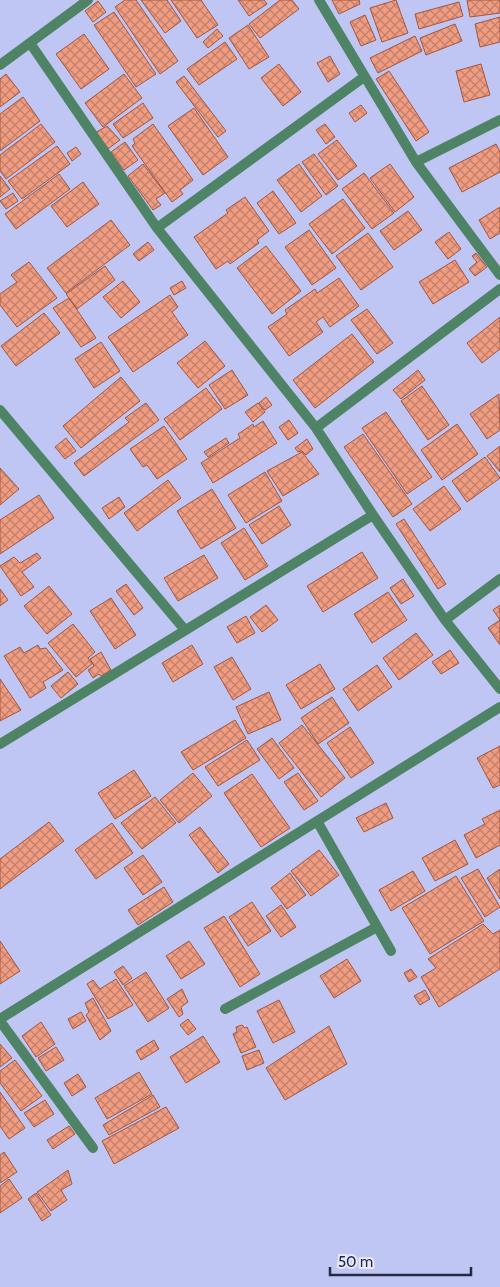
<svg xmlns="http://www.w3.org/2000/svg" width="500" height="1287" font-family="Cabin,sans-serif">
	<defs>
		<pattern id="building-cross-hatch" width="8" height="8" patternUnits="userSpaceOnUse" patternTransform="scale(1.25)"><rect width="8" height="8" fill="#f09c81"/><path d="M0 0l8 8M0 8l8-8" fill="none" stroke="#c27f6b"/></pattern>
	</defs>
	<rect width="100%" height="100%" fill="#c0c6f4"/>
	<path fill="url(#building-cross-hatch)" stroke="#a3563d" d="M125 0H136L178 61 160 74 115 7Z
		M141 0H167L181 21 165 33Z
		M171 0H201L218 25 197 38Z
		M238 0H264L267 4 249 16Z
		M280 0H292L299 9 260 38 249 24Z
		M332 0H359L360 4 339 14Z
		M396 0 408 33 382 42 370 8Z
		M467 0H500V13L470 17Z
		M98 1 106 12 93 22 85 11Z
		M459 2 463 16 419 29 415 14Z
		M114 12 156 74 136 87 94 25Z
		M365 15 376 40 361 46 350 22Z
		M500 17V42L480 47 475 24Z
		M455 24 462 41 426 55 420 38Z
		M248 25 269 57 249 69 229 38Z
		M217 29 223 36 208 48 203 42Z
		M84 34 109 69 81 89 56 54Z
		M415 36 422 51 378 73 370 58Z
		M225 42 237 59 199 85 187 69Z
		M330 56 340 74 328 82 317 63Z
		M279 64 301 92 283 106 261 78Z
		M481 64 490 95 464 102 456 71Z
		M389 71 429 132 416 141 376 79Z
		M6 74 20 92 0 107V79Z
		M124 74 142 98 103 127 85 103Z
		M184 76 226 131 218 137 176 82Z
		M23 97 40 121 0 151V114Z
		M143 103 153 118 123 138 113 124Z
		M361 105 367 113 355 122 349 113Z
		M194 108 228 157 203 175 168 126Z
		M41 124 55 142 6 179 0 171V155Z
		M153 124 193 180 180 190 183 194 172 202 132 146 135 143 133 139Z
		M325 124 335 137 326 144 316 130Z
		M107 126 120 140 105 151 93 134Z
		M337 140 357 166 338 180 318 154Z
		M125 142 138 160 124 170 111 152Z
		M496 144 500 152V172L462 192 449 168Z
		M57 146 70 164 22 199 8 181Z
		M76 147 81 154 72 161 67 153Z
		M314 154 338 186 326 195 302 162Z
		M143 164 165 193 156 199 161 205 153 210 128 176Z
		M299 164 322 196 301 212 277 180Z
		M390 164 414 197 395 212 370 178Z
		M364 173 394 213 372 229 342 189Z
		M59 174 70 189 16 229 5 214Z
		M0 176 10 189 0 197Z
		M83 182 99 204 67 227 51 206Z
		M273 191 296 223 279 234 257 203Z
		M13 193 18 201 6 209 0 201Z
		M245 197 269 231 257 240 259 243 230 264 228 261 216 269 194 237 228 213 226 210Z
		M343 199 365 228 332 254 309 224Z
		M500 207V233L490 239 479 220Z
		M408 211 422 230 394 250 380 231Z
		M111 220 130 245 66 293 47 268Z
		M309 230 336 268 312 285 285 247Z
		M449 232 461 249 448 259 435 242Z
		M368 233 393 267 361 290 336 256Z
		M148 242 154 250 139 261 133 254Z
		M266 246 301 291 272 314 237 268Z
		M476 253 487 267 475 276 469 269 477 262 472 256Z
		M455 260 469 282 433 304 419 282Z
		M29 262 57 298 17 327 0 305V294L17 282 11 275Z
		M105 266 115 280 77 309 66 294Z
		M339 278 359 306 330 327 323 317 316 322 323 332 289 356 268 327 287 314 285 310 315 289 317 293Z
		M123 281 140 302 121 318 103 297Z
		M182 281 186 288 174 295 170 288Z
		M170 295 178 307 172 312 188 335 133 372 108 337Z
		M69 298 96 338 81 347 53 308Z
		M367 309 393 343 377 354 351 320Z
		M44 313 60 333 16 366 1 346Z
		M500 317V349L482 363 467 343Z
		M352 334 374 362 315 408 293 380Z
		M205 341 225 366 198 388 177 363Z
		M101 342 120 371 94 388 75 359Z
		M232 370 248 395 225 409 209 385Z
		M418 370 425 380 401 399 393 390Z
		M121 377 140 401 81 448 63 426Z
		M422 386 449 425 428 440 401 401Z
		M206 388 222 409 180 440 164 419Z
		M499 394 500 430 487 439 470 414Z
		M266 397 272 405 265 410 259 403Z
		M146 403 159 420 84 476 74 463 129 422 125 418Z
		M258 403 265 412 253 422 245 412Z
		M386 412 432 477 407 494 362 428Z
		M289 420 298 433 288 440 279 427Z
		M263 421 277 443 213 483 201 463 240 438 238 434 253 424 254 427Z
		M457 424 478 454 442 480 421 450Z
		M164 426 187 459 157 479 147 465 143 467 130 449Z
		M363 434 412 504 393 517 344 447Z
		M66 438 76 451 65 459 55 447Z
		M226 438 229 443 208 457 204 452Z
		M307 439 313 449 306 455 302 451 298 452 295 448Z
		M500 446V472L487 456Z
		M302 452 319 474 283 496 267 471Z
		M485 457 500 478 467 502 452 481Z
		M0 468 19 489 0 505Z
		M265 472 282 501 246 523 228 495Z
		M168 480 181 498 137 531 124 513Z
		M444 486 461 509 430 531 413 509Z
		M212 489 236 528 201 549 177 511Z
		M39 495 54 518 0 554V520Z
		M119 497 125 507 109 519 102 508Z
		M279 506 291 525 262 544 249 525Z
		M404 519 446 584 438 589 396 524Z
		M244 528 268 566 245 580 221 543Z
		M362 552 378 578 323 612 307 586Z
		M37 553 41 558 22 572 34 587 21 596 0 566 14 557 20 563Z
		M204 555 218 578 178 601 164 578Z
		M403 579 414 596 401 604 390 588Z
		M126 584 143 608 134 615 116 591Z
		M49 586 72 614 47 634 24 606Z
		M0 589 8 600 0 606Z
		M388 592 407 620 372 643 354 614Z
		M111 598 136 635 115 649 90 611Z
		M266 605 278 620 262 632 250 617Z
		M500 605V645L488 628 500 620 493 610Z
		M246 616 255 633 237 643 227 627Z
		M73 624 95 652 88 658 92 664 76 677 48 643Z
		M416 633 433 655 399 680 383 658Z
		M38 645 40 649 46 648 63 670 43 682 46 688 30 698 4 656 20 647 24 653Z
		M192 645 203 664 173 682 162 663Z
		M450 650 459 663 441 674 432 662Z
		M101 652 111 670 101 676 99 674 93 678 88 670 94 666 90 659Z
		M232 657 251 689 233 700 214 667Z
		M320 664 335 689 301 709 286 685Z
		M377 665 392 687 358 711 343 689Z
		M68 672 78 684 61 698 51 686Z
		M0 679 21 710 0 721Z
		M269 692 281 720 248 734 236 707Z
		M332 697 349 723 318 744 301 718Z
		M235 720 246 738 193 770 181 752Z
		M302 725 345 778 321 797 279 743Z
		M350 727 374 763 351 778 327 743Z
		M272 738 294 768 279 779 257 749Z
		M247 740 260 760 218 786 205 767Z
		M500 746V785L493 788 477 758Z
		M134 770 151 796 115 819 98 793Z
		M193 773 212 796 179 823 160 800Z
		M298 773 318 801 304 810 284 782Z
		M252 774 290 828 261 847 224 793Z
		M155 797 176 823 142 849 121 823Z
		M386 803 393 818 364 832 356 818Z
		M500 810V845L476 858 464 835 485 824 482 819Z
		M49 822 64 841 0 889V859Z
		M112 823 133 853 96 879 75 850Z
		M200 827 229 864 218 873 189 835Z
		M455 840 468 864 435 881 422 858Z
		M319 850 339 875 311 896 291 871Z
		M143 855 162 882 143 895 124 868Z
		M478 869 500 907 485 917 461 878Z
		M500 869V899L487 878Z
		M413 871 425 891 391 911 379 890Z
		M290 873 306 895 287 909 271 888Z
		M456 876 484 921 430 954 402 908Z
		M164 887 173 902 138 925 128 910Z
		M252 902 271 931 248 946 229 917Z
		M281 905 296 927 281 937 266 916Z
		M224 916 260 974 240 987 204 928Z
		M483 924 493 934 500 930V969L439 1007 421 977 436 968 428 959Z
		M0 941 20 971 0 984Z
		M189 941 205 964 181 979 166 956Z
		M347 959 361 981 334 998 320 976Z
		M123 966 132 978 123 985 114 972Z
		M411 969 417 977 409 982 404 973Z
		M146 972 169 1008 148 1022 124 986Z
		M116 979 133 1005 108 1019 87 984 93 980 100 989Z
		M182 989 188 1002 181 1007 183 1014 179 1017 167 999Z
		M425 990 430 999 420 1005 414 996Z
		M93 998 111 1031 100 1040 86 1015 89 1012 85 1003Z
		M279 1000 295 1032 273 1043 257 1011Z
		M81 1012 86 1021 73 1029 68 1019Z
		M188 1019 196 1029 188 1035 180 1025Z
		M41 1022 55 1044 36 1057 22 1036Z
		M242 1025 245 1028 247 1027 256 1047 241 1053 233 1034 237 1032 236 1027Z
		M329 1026 347 1064 285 1100 266 1068Z
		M203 1036 220 1062 186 1083 170 1057Z
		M154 1040 159 1049 141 1060 136 1051Z
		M0 1044 12 1058 0 1067Z
		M56 1047 64 1060 46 1071 38 1058Z
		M259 1050 264 1063 247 1070 242 1056Z
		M15 1060 42 1096 21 1111 0 1083V1071Z
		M139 1072 152 1094 107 1119 95 1098Z
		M78 1074 86 1087 72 1096 64 1083Z
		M0 1092 25 1128 9 1139 0 1126Z
		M153 1095 160 1107 109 1135 103 1125Z
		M45 1100 54 1114 34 1127 24 1113Z
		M166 1107 179 1128 114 1164 102 1141Z
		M69 1126 75 1134 53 1149 47 1140Z
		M4 1152 17 1172 0 1183V1155Z
		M68 1170 72 1184 61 1190 67 1200 51 1211 37 1192Z
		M9 1179 22 1198 0 1213V1186Z
		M36 1193 51 1215 42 1221 28 1199Z"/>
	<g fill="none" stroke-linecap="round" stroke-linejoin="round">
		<path stroke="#4e8366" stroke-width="10" d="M319 0 416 162 500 275
			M30 43 157 228 316 428 373 515 445 620 500 689
			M0 65 88 0
			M416 162 500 120
			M157 228 364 77
			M0 410 185 630
			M316 428 500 289
			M445 620 500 579
			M0 744 373 515
			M317 821 391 951
			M225 1009 377 927
			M0 1019 500 707
			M0 1021 93 1148"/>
	</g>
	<path d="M330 1267v8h141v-8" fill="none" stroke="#262946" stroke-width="2.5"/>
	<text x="338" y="1267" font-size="15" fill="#262946" stroke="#e7e9f9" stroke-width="4" paint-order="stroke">50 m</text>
</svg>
